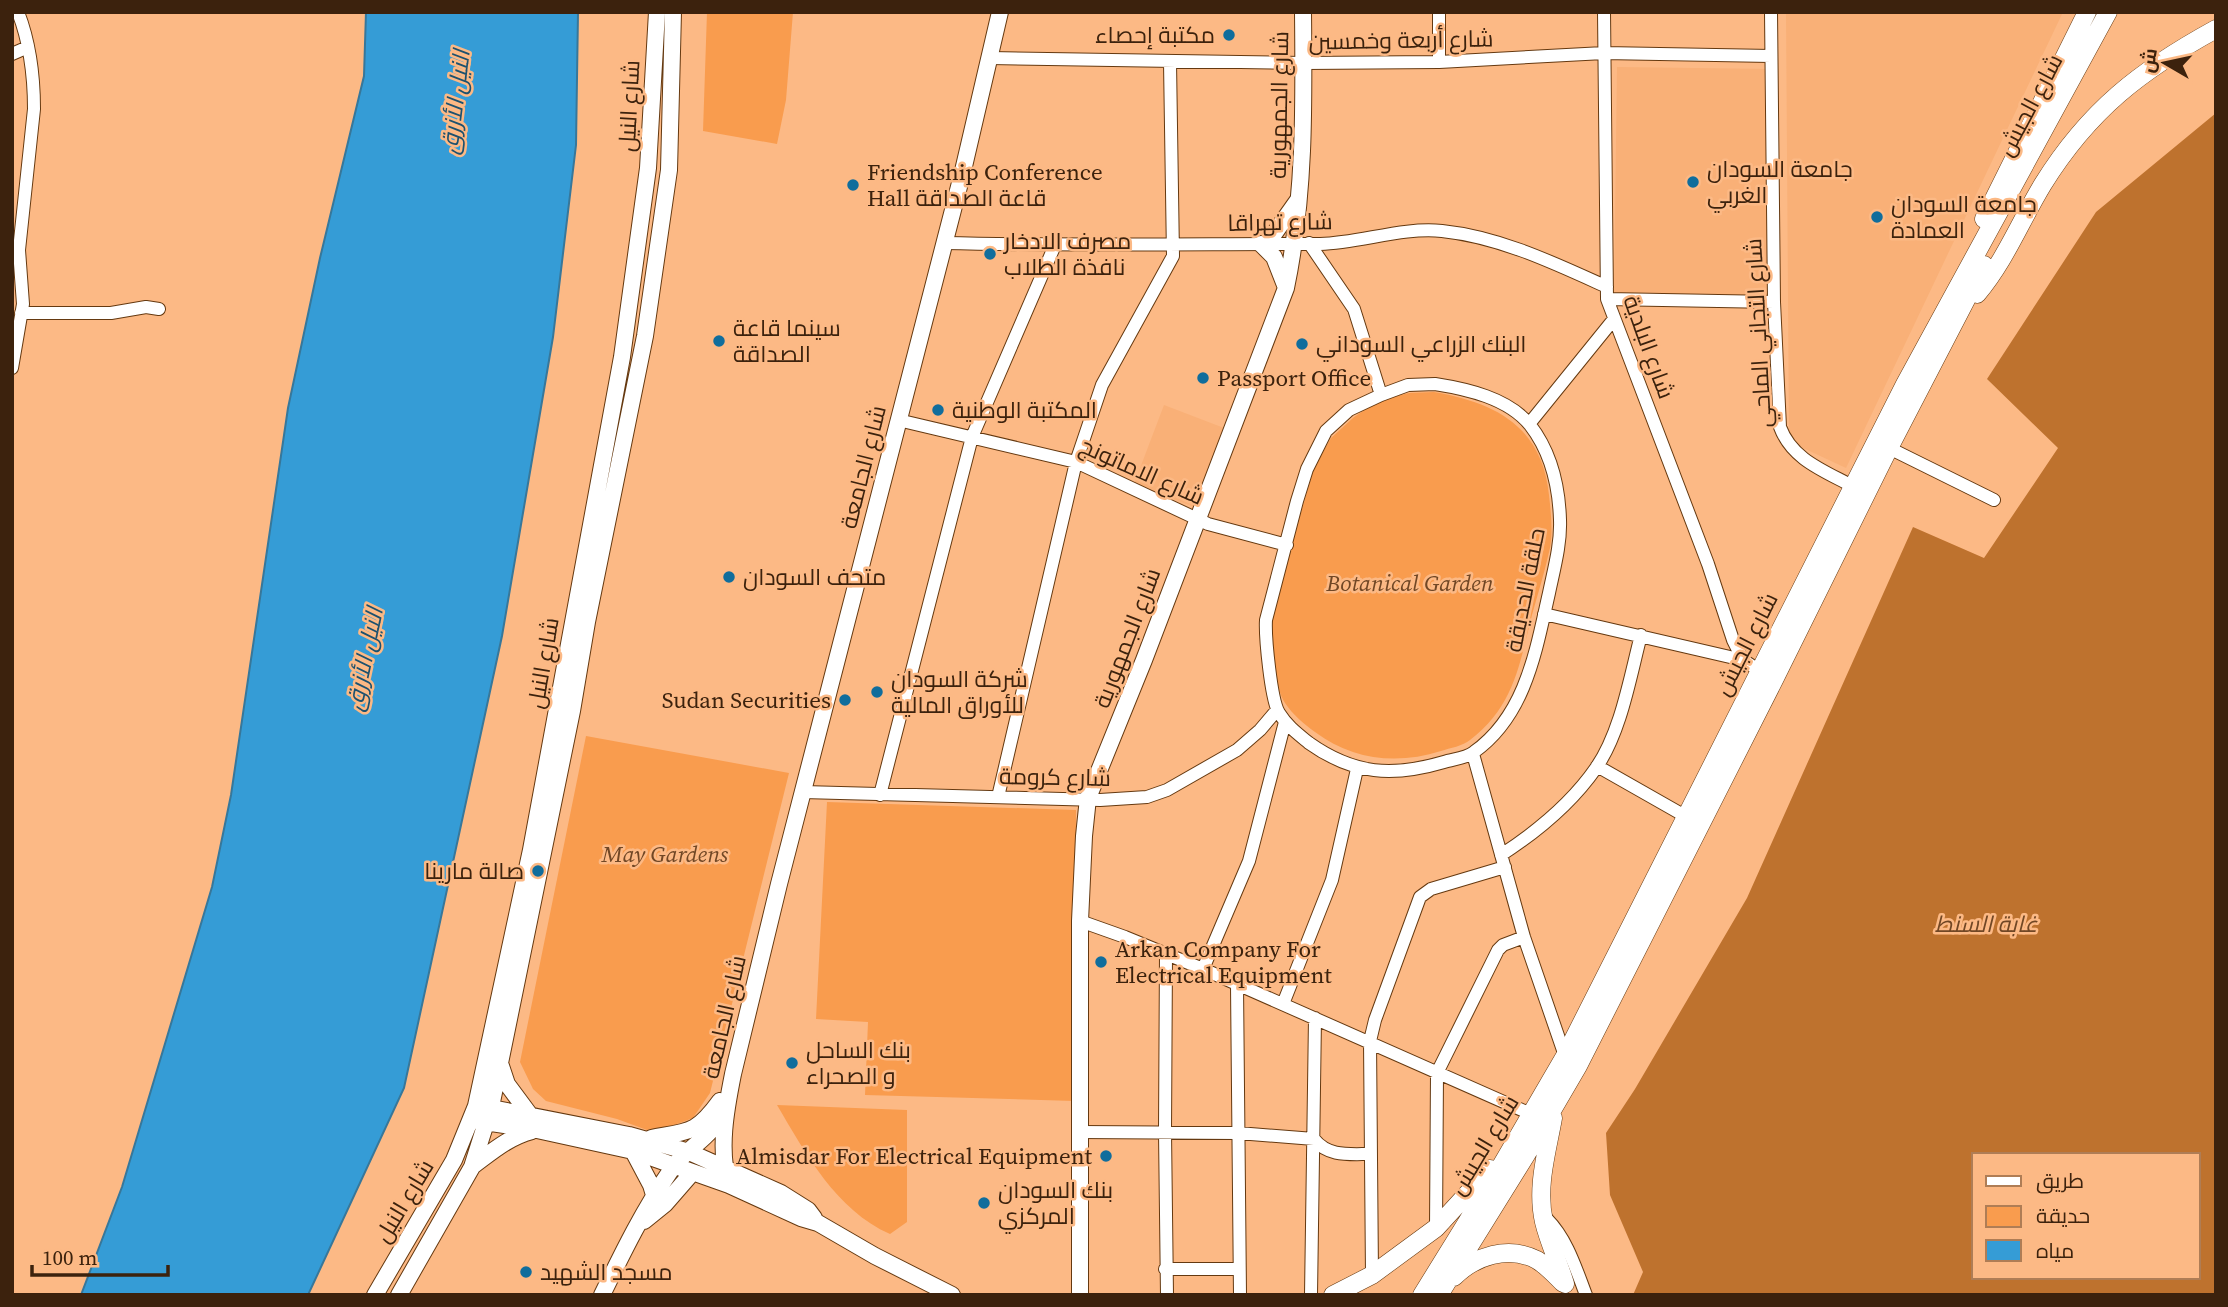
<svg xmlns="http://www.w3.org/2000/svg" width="2228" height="1307" font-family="'Source Serif 4',Cairo,serif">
	<rect width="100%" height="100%" fill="#fcb985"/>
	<path fill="#f9b077" d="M1786 12H2063L1846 468 1803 448 1789 437Z
		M1617 67 1771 69 1769 296 1614 295Z
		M1164 405 1224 428 1194 507 1134 484Z"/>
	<path fill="#f99c4e" d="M707 12H793L786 100 777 144 703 131Z
		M1434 392C1497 403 1542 427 1549 495 1551 513 1553 531 1550 548 1545 571 1538 593 1532 615 1519 666 1514 706 1470 740 1463 746 1450 748 1441 751 1397 765 1352 760 1315 732 1304 724 1293 715 1285 703 1272 682 1272 633 1273 609L1314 468 1331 438 1354 417 1380 400 1409 393Z
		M586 736 789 773 710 1093 693 1118 669 1127 647 1130 617 1119 546 1101 533 1089 520 1062Z
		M827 802 1076 810 1075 1101 865 1095 868 1022 816 1019Z
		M777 1105 907 1110V1222L890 1234C836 1210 806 1154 777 1105Z"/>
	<path fill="#be722e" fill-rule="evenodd" d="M2216 113V1295H1633L1643 1272 1610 1195 1606 1133 1635 1089 1747 898 1913 527 1984 558 2058 448 1987 379 2096 212ZM1974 1155H2198V1277H1974Z"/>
	<path fill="#359cd6" stroke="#37779a" stroke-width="2" d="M366 12H578L576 145 553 337 502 636 404 1088 308 1295H81L122 1187 212 887 231 795 288 408 320 258 364 76Z"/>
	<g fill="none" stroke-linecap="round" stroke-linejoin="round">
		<g stroke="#653910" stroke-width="14">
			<path id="minor" d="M1439 12V62
				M1604 12 1607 299 1708 564 1733 640 1743 660 1760 671
				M1771 12 1774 302 1780 427C1792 460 1825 471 1854 487
				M12 54 28 47
				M990 58 1304 63 1439 62 1604 53 1771 56
				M944 243C1069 246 1195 244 1320 244 1361 243 1401 227 1442 231 1500 237 1554 263 1607 287
				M1309 243 1354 309 1381 395
				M1607 299 1774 302
				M21 313H111L146 307 159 309
				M12 368 23 304 19 250 34 109C34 76 30 43 18 12
				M1435 384C1467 389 1508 398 1530 425 1551 452 1559 486 1560 520 1561 544 1554 569 1549 593 1536 650 1526 715 1474 752 1467 758 1454 759 1444 762 1393 777 1354 775 1309 743 1298 734 1287 726 1279 713 1271 700 1265 637 1266 620L1297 501 1307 469 1326 431 1349 410 1381 395 1408 385Z
				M898 420 1076 462 1208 524 1287 545
				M1529 424 1614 319
				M1889 448 1994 500
				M1544 614 1743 660
				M1473 754 1524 937 1565 1056
				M1597 766 1685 816
				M803 792 1100 800 1147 797 1167 790 1237 750 1260 730 1277 710
				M880 795 972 437 1055 245
				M998 797 1076 462 1102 385 1173 256 1170 62
				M1501 855C1538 831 1571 804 1596 768 1621 732 1630 677 1641 635
				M1080 921 1125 937 1203 969 1531 1114
				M1166 953 1165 1132 1167 1295
				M1203 969 1249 861 1285 722
				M1237 985 1240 1295
				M1283 1004 1332 880 1357 769
				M1080 1132 1238 1133 1314 1139C1328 1157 1349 1154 1370 1154
				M1543 1220 1547 1219C1567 1239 1576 1269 1586 1295
				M1436 1228 1437 1073 1498 950 1503 945 1524 937
				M1165 1269H1239
				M1372 1275 1370 1041 1375 1020 1420 897 1431 889 1505 867
				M1311 1295 1315 1018"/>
		</g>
		<g stroke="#653910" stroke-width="18">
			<path id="major" d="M1261 244 1274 257 1285 285
				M1267 244 1298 200
				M501 1066 507 1084 530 1115
				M481 1106 629 1135 689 1152 781 1193 808 1210 814 1218
				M478 1121 537 1130 633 1151 729 1185 801 1218 818 1223 875 1256 952 1295
				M651 1138C689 1131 696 1134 720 1101
				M633 1151 651 1185 654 1195
				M474 1165C493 1151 509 1137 532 1131
				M729 1185C718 1151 726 1109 733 1074L779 884 962 175 1000 12
				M644 1221 665 1204 692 1173
				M375 1295 454 1160 476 1106 531 850 622 357 648 168 657 12
				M399 1295 472 1167 491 1107 572 711 587 622 645 336 669 170 673 12
				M602 1295C623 1252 644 1209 671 1170 689 1144 711 1141 724 1108
				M1080 1295V921L1084 836 1088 798 1144 660 1286 288C1305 196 1304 106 1303 12"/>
		</g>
		<g stroke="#653910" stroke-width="19">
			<path id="highway" d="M1984 219 2087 12
				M1977 294C2005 261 2021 220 2043 184 2089 110 2141 70 2216 29
				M1553 1118C1547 1152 1536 1187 1544 1222 1549 1243 1559 1263 1565 1284
				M1454 1277C1475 1256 1508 1245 1537 1260 1547 1266 1555 1275 1563 1283
				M1333 1295 1372 1275 1436 1228 1490 1169
				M1422 1295 1490 1185 1565 1056 1905 384 2108 12
				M1439 1295 1526 1155 1578 1066 1774 680 1889 448 1984 265"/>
		</g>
		<use href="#minor" stroke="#fff" stroke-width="12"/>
		<use href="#major" stroke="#fff" stroke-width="16"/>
		<use href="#highway" stroke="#fff" stroke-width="18"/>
	</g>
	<g fill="#106d9c" stroke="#fcb985" stroke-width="2.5">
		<circle cx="1229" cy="35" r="7"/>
		<circle cx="1693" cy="182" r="7"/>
		<circle cx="853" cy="185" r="7"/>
		<circle cx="1877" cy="217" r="7"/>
		<circle cx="990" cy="254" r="7"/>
		<circle cx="719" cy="341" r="7"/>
		<circle cx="1302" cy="344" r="7"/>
		<circle cx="1203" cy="378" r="7"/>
		<circle cx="938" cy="410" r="7"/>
		<circle cx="729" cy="577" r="7"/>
		<circle cx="877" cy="692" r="7"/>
		<circle cx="845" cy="700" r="7"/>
		<circle cx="538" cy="871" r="7"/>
		<circle cx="1101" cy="962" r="7"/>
		<circle cx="792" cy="1063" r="7"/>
		<circle cx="1106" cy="1156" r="7"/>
		<circle cx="984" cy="1203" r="7"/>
		<circle cx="526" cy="1272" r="7"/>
	</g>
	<g text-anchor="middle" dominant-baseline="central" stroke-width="5" stroke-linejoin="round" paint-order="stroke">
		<g font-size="23" fill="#3c220d" stroke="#fcb985" text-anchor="start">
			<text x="1215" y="35" text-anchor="end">مكتبة إحصاء</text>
			<text x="1707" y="169">جامعة السودان<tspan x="1707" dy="26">الغربي</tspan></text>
			<text x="867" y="172">Friendship Conference<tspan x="867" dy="26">Hall قاعة الصداقة</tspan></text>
			<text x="1891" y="204">جامعة السودان<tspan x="1891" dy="26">العمادة</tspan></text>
			<text x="1004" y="241">مصرف الادخار<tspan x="1004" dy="26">نافذة الطلاب</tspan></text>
			<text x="733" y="328">سينما قاعة<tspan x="733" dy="26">الصداقة</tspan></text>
			<text x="1316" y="344">البنك الزراعي السوداني</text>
			<text x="1217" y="378">Passport Office</text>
			<text x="952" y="410">المكتبة الوطنية</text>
			<text x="743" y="577">متحف السودان</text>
			<text x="891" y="679">شركة السودان<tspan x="891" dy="26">للأوراق المالية</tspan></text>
			<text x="831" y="700" text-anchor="end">Sudan Securities</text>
			<text x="524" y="871" text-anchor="end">صالة مارينا</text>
			<text x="1115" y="949">Arkan Company For<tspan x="1115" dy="26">Electrical Equipment</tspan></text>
			<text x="806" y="1050">بنك الساحل<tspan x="806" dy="26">و الصحراء</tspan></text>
			<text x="1092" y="1156" text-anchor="end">Almisdar For Electrical Equipment</text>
			<text x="998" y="1190">بنك السودان<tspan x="998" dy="26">المركزي</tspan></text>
			<text x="540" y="1272">مسجد الشهيد</text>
		</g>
		<g font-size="23" fill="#3c220d" stroke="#fcb985">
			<text transform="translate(1401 40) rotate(-1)">شارع أربعة وخمسين</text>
			<text transform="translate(1279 105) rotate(-89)">شارع الجمهورية</text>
			<text transform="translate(2030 105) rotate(-62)">شارع الجيش</text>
			<text transform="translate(629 106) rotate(-87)">شارع النيل</text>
			<text transform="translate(1280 222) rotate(-1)">شارع تهراقا</text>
			<text transform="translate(1758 333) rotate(-93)">شارع التجاني الماحي</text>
			<text transform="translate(1649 347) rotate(70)">شارع البلدية</text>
			<text transform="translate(863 467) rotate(-76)">شارع الجامعة</text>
			<text transform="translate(1142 471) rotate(24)">شارع الاماتونج</text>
			<text transform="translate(1525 590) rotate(-79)">حلقة الحديقة</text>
			<text transform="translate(1127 638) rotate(-69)">شارع الجمهورية</text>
			<text transform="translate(1746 644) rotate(-63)">شارع الجيش</text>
			<text transform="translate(543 663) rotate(-80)">شارع النيل</text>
			<text transform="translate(1055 777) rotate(1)">شارع كرومة</text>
			<text transform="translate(724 1017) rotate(-77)">شارع الجامعة</text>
			<text transform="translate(1484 1145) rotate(-59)">شارع الجيش</text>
			<text transform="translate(404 1201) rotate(-59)">شارع النيل</text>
		</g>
		<g font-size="23" font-style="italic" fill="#714725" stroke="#fcb985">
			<text x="1410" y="583">Botanical Garden</text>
			<text x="665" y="854">May Gardens</text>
			<text x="1986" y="924">غابة السنط</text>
		</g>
		<g font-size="24" font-style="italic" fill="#1c516f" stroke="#fcb985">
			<text transform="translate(455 102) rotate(-83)">النيل الأزرق</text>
			<text transform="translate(364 659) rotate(-78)">النيل الأزرق</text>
		</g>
	</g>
	<rect width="2228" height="1307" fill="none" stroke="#3c220d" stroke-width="28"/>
	<rect x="1972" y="1153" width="228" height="126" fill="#fcb985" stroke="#af7d55" stroke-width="2"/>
	<rect x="1986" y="1176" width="35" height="10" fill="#ffffff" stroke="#af7d55" stroke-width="2"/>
	<text x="2036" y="1188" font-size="21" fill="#3c220d">طريق</text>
	<rect x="1986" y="1206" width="35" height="21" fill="#f99c4e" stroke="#af7d55" stroke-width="2"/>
	<text x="2036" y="1223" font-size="21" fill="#3c220d">حديقة</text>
	<rect x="1986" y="1240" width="35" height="21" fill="#359cd6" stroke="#af7d55" stroke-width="2"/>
	<text x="2036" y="1258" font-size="21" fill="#3c220d">مياه</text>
	<g transform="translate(2165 63) rotate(279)" stroke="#fcb985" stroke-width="5" paint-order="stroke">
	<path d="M0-5L12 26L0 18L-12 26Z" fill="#3c220d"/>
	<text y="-10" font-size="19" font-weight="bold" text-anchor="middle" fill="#3c220d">ش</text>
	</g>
	<path d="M32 1265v10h136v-10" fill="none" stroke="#3c220d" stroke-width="3.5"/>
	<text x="42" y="1265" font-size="21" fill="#3c220d" stroke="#fcb985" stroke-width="5" paint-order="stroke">100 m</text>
</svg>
